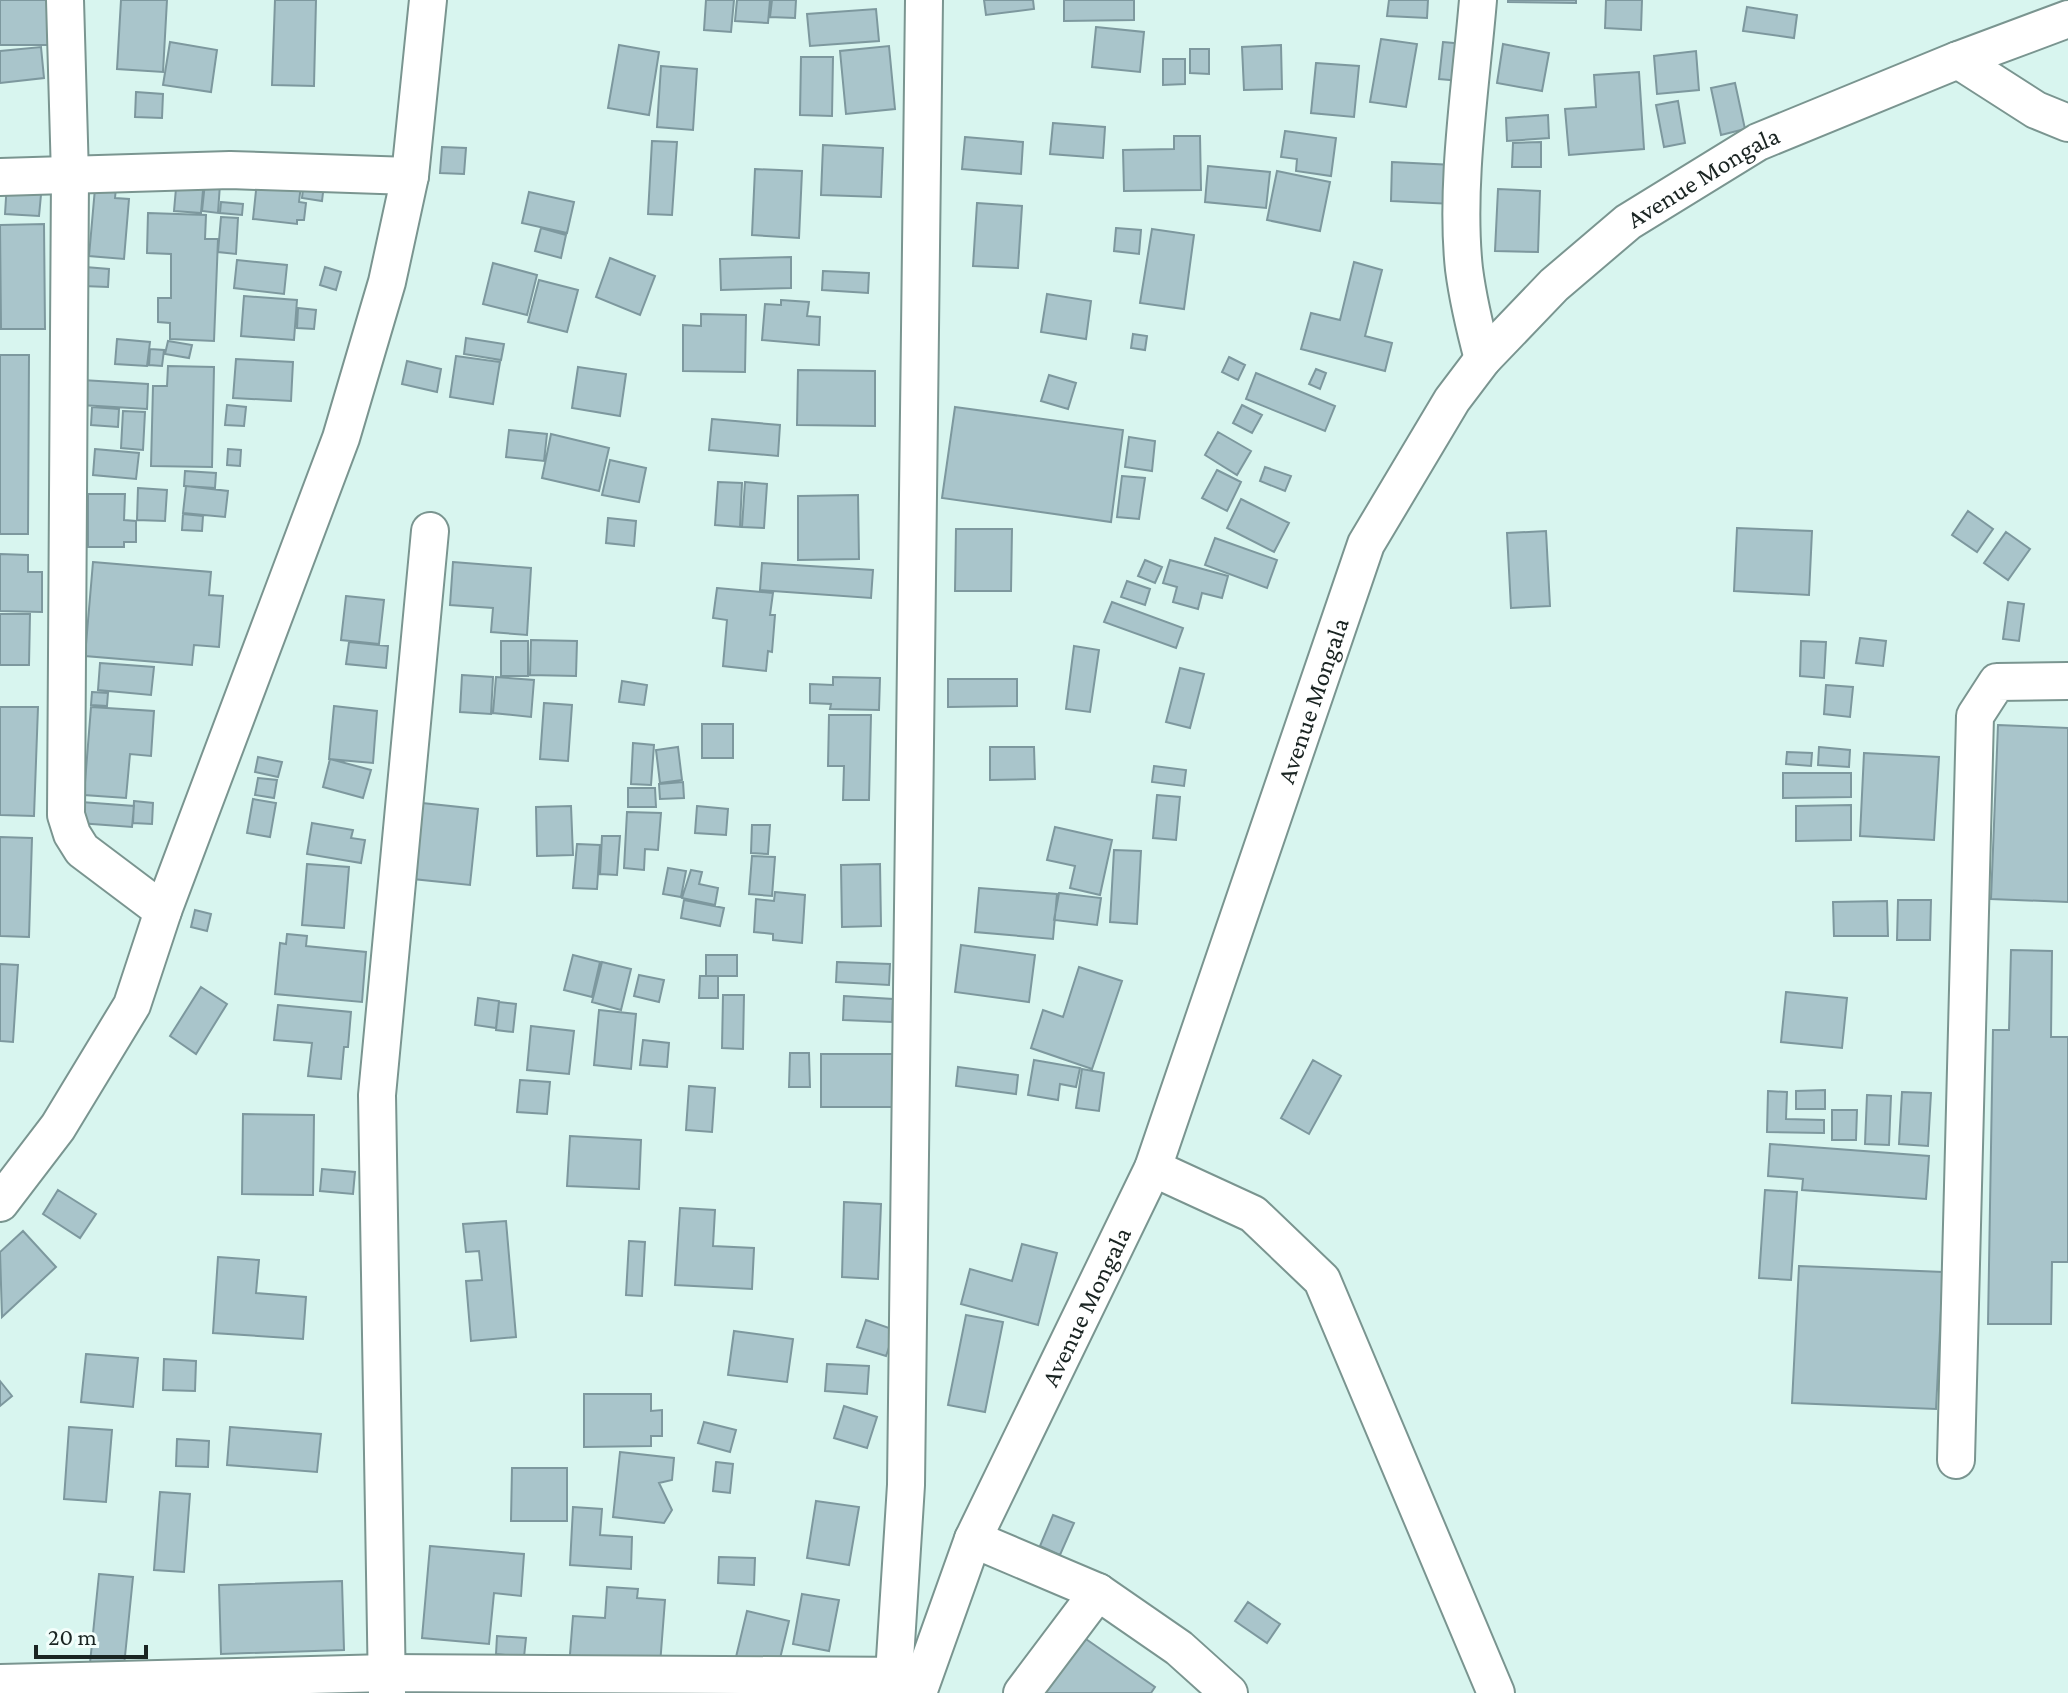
<svg xmlns="http://www.w3.org/2000/svg" width="2068" height="1693" font-family="'Crimson Pro',serif">
	<rect width="100%" height="100%" fill="#d8f5ef"/>
	<path fill="#a9c5cb" stroke="#7d989e" stroke-width="2" d="M0 0H49V45H0Z
		M121 0H167L163 72 117 69Z
		M275 0H316L314 86 272 85Z
		M706 0H734L731 32 704 30Z
		M737 0H770L768 23 735 21Z
		M772 0H796L795 18 770 17Z
		M984 0H1033L1034 9 986 15Z
		M1064 0H1134V20L1064 21Z
		M1389 0H1428L1427 18 1387 16Z
		M1508 0H1576V3L1508 2Z
		M1606 0H1642L1641 30 1605 28Z
		M1747 7 1797 15 1794 38 1743 31Z
		M876 9 879 41 810 46 807 14Z
		M1096 27 1144 32 1140 72 1092 67Z
		M1381 39 1417 44 1406 107 1370 102Z
		M170 42 217 50 211 92 163 85Z
		M1443 42 1464 44 1461 81 1439 79Z
		M1503 44 1549 53 1542 91 1497 83Z
		M619 45 659 52 649 115 608 108Z
		M1281 45 1282 89 1244 90 1242 47Z
		M889 46 895 109 846 114 840 51Z
		M41 47 44 78 0 83V51Z
		M1190 49H1209V74L1190 73Z
		M1696 51 1699 90 1657 94 1654 56Z
		M801 57H833L832 116 800 115Z
		M1163 59H1185V84L1163 85Z
		M1316 63 1359 66 1354 117 1311 113Z
		M661 66 697 69 693 130 657 127Z
		M1639 72 1644 149 1569 155 1565 109 1596 107 1594 75Z
		M1735 83 1745 129 1721 135 1711 88Z
		M136 92 163 94 162 118 135 117Z
		M1678 101 1685 143 1664 147 1656 105Z
		M1548 115 1549 138 1507 141 1506 118Z
		M1053 123 1105 127 1103 158 1050 154Z
		M1285 131 1336 138 1331 176 1296 171 1297 159 1281 157Z
		M1174 136H1200L1201 190 1124 191 1123 150 1174 149Z
		M965 137 1023 142 1021 174 962 169Z
		M652 141 677 142 672 215 648 214Z
		M1541 142V167H1512L1513 143Z
		M823 145 883 148 881 197 821 195Z
		M442 147 466 148 464 174 440 173Z
		M1392 162 1454 165 1453 204 1391 201Z
		M1208 166 1270 172 1266 208 1205 202Z
		M755 169 802 171 799 238 752 235Z
		M1277 171 1330 182 1320 231 1267 220Z
		M258 172 302 176 299 202 306 203 304 220H297V224L253 219Z
		M305 173 325 176 322 201 302 198Z
		M96 177 117 178 115 198 129 199 124 259 89 256Z
		M177 177 204 179 201 213 174 211Z
		M7 182 42 184 39 216 5 214Z
		M205 183 220 184 218 213 202 211Z
		M1498 189 1540 191 1538 252 1495 251Z
		M529 192 574 202 567 233 522 223Z
		M221 202 243 204 242 215 220 213Z
		M977 203 1022 206 1018 268 973 266Z
		M148 213 206 215 205 239H218L214 341 170 339V323L158 322V298H171V254L147 253Z
		M221 217 238 218 236 254 218 252Z
		M44 224 45 329H1L0 225Z
		M541 228 566 235 561 258 535 251Z
		M1116 228 1141 230 1139 254 1114 251Z
		M1152 229 1194 235 1184 309 1140 303Z
		M791 257V288L721 290 720 259Z
		M610 258 655 276 640 315 596 297Z
		M237 260 287 265 284 294 234 288Z
		M1354 262 1382 270 1365 336 1392 343 1385 371 1301 349 1311 313 1340 320Z
		M493 263 537 275 527 315 483 304Z
		M85 267 109 269 108 287 83 286Z
		M325 267 341 272 336 290 320 285Z
		M823 271 869 273 868 293 822 290Z
		M539 280 578 290 567 332 528 322Z
		M1047 294 1091 301 1086 339 1041 332Z
		M244 296 297 300 294 340 241 336Z
		M781 300 809 302 807 316 820 317 819 345 762 340 765 304 781 305Z
		M298 308 316 310 314 329 297 328Z
		M701 314 746 315 745 372 683 371V325L701 326Z
		M1133 334 1147 336 1145 350 1131 348Z
		M466 338 504 344 501 360 464 354Z
		M117 339 150 342 147 366 115 364Z
		M168 341 192 345 189 358 165 354Z
		M150 349 164 350 162 366 149 365Z
		M0 355H29L28 534H0Z
		M456 356 500 362 493 404 450 397Z
		M1229 357 1245 365 1238 380 1222 372Z
		M236 359 293 362 291 401 233 398Z
		M407 361 441 369 437 392 402 384Z
		M168 366 214 367 212 467 151 466 153 386H167Z
		M578 367 626 374 620 416 572 408Z
		M1316 369 1326 373 1320 389 1309 384Z
		M798 370 875 371V426L797 425Z
		M1256 373 1335 406 1325 431 1246 399Z
		M1049 375 1076 383 1068 409 1041 401Z
		M82 380 148 384 147 409 81 405Z
		M227 405 246 407 244 426 225 425Z
		M1242 405 1262 415 1252 433 1233 423Z
		M92 407 119 409 118 427 91 425Z
		M955 407 1123 430 1111 522 942 498Z
		M123 411 145 412 143 450 121 448Z
		M712 419 780 425 778 456 709 450Z
		M509 430 547 434 544 461 506 457Z
		M1218 432 1251 451 1237 475 1205 455Z
		M551 434 609 448 599 491 542 478Z
		M1129 437 1155 441 1152 471 1125 467Z
		M95 449 139 453 136 479 93 475Z
		M228 449 241 450 240 466 227 465Z
		M610 460 646 468 639 502 602 495Z
		M1265 467 1291 476 1285 491 1260 481Z
		M1217 470 1241 482 1227 511 1202 498Z
		M185 471 216 473 215 488 184 486Z
		M1122 476 1145 478 1139 519 1117 517Z
		M718 482 742 483 740 527 715 525Z
		M745 482 767 484 764 528 742 527Z
		M186 486 228 491 225 517 183 513Z
		M138 488 167 490 165 521 137 520Z
		M88 494H125L124 520 136 521V542H124V547H88Z
		M858 495 859 559 798 560V496Z
		M1241 499 1289 523 1274 552 1227 528Z
		M1968 511 1993 529 1977 552 1952 535Z
		M183 514 203 516 202 531 182 530Z
		M608 518 636 521 634 546 606 543Z
		M1737 528 1812 531 1809 595 1734 591Z
		M956 529H1012L1011 591H955Z
		M1546 531 1550 606 1511 608 1507 533Z
		M2006 532 2030 549 2008 580 1984 563Z
		M1215 538 1277 560 1267 588 1205 565Z
		M0 554 28 555V572H42V612L0 611Z
		M1145 560 1162 567 1155 583 1138 576Z
		M1170 560 1228 576 1222 598 1202 593 1198 609 1173 602 1177 587 1163 583Z
		M93 562 211 572 209 595 223 596 219 647 194 645 192 665 85 656Z
		M453 562 531 568 527 635 491 632 493 608 450 605Z
		M762 563 873 570 871 598 760 590Z
		M1127 581 1150 589 1145 605 1121 597Z
		M717 588 773 593 770 615H775L772 652 768 651 766 671 723 666 727 620 713 618Z
		M346 596 384 600 379 644 341 640Z
		M1112 602 1183 628 1176 648 1104 622Z
		M2008 602 2024 604 2019 641 2003 639Z
		M0 614H30L29 665H0Z
		M1860 638 1886 641 1883 666 1856 663Z
		M531 640 577 641 576 676 530 675Z
		M501 641H528V676H501Z
		M1801 641 1826 642 1824 678 1800 676Z
		M349 642 388 646 386 668 346 664Z
		M1074 646 1099 650 1090 712 1066 709Z
		M100 663 154 667 151 695 98 690Z
		M1180 668 1204 674 1190 728 1166 722Z
		M462 675 493 677 491 714 460 712Z
		M496 677 534 680 531 717 493 713Z
		M833 677 880 678 879 710 830 709 831 704 810 703V684L833 685Z
		M948 679H1017V706L948 707Z
		M622 681 647 685 644 705 619 702Z
		M1826 685 1853 687 1850 717 1824 714Z
		M92 692 108 693 107 706 91 705Z
		M544 703 572 705 568 761 540 759Z
		M334 706 377 711 373 763 329 759Z
		M0 707H38L34 816 0 815Z
		M91 707 154 711 151 756 130 754 126 798 84 795Z
		M829 715H871L869 800H843L844 766H828Z
		M702 724H733V758H702Z
		M1998 725 2068 728V902L1991 899Z
		M633 743 654 745 651 785 631 784Z
		M678 747 682 780 660 783 656 750Z
		M990 747H1034L1035 779 990 780Z
		M1819 747 1850 750 1849 767 1818 765Z
		M1787 752 1812 753 1811 766 1786 764Z
		M1864 753 1939 757 1934 840 1860 836Z
		M258 757 282 762 278 777 255 772Z
		M330 759 371 770 363 798 323 787Z
		M1154 766 1186 770 1184 786 1152 782Z
		M1783 773H1851V797L1783 798Z
		M258 778 277 780 274 798 255 795Z
		M683 782 684 798 660 799 659 784Z
		M628 788H655L656 807H628Z
		M1157 795 1180 797 1176 840 1153 838Z
		M253 799 276 803 270 837 247 833Z
		M134 801 153 803 152 824 133 823Z
		M81 802 134 806 132 827 79 823Z
		M422 803 478 809 470 885 413 879Z
		M1851 805V840L1796 841V806Z
		M571 806 573 855 537 856 536 807Z
		M697 806 728 809 726 835 695 833Z
		M627 812 661 813 658 850 645 849 644 870 624 868Z
		M312 823 353 830 351 838 365 840 361 863 307 854Z
		M752 825H770L768 854 751 853Z
		M1055 827 1112 840 1100 895 1070 888 1075 866 1047 860Z
		M602 836H620L617 875 600 874Z
		M0 837 32 838 29 937 0 936Z
		M577 844 600 845 597 889 573 888Z
		M1114 850 1141 851 1137 924 1110 922Z
		M752 856 775 857 772 896 749 894Z
		M307 864 349 867 344 928 302 925Z
		M880 864 881 926 842 927 841 865Z
		M668 868 686 871 681 897 663 894Z
		M691 870 702 872 699 884 718 888 715 905 682 898Z
		M979 888 1057 894 1053 939 975 932Z
		M775 892 805 895 802 943 773 940V934L754 932 756 899 774 901Z
		M1059 893 1101 898 1097 925 1054 920Z
		M684 900 724 908 720 926 681 918Z
		M1898 900H1931L1930 940H1897Z
		M1887 901 1888 936H1834L1833 902Z
		M195 910 211 914 207 931 191 927Z
		M287 934 307 936 306 946 366 952 362 1002 275 994 280 943 286 944Z
		M961 945 1035 955 1029 1002 955 992Z
		M2011 950 2052 951 2051 1037H2068V1262H2052L2051 1324H1988L1993 1030H2009Z
		M573 955 600 962 592 997 564 990Z
		M706 955H737V976H706Z
		M602 962 631 969 621 1010 592 1002Z
		M837 962 890 964 889 985 836 982Z
		M0 964 18 965 13 1042 0 1041Z
		M1079 967 1122 981 1092 1069 1031 1048 1043 1010 1063 1017Z
		M639 975 664 980 659 1002 634 996Z
		M700 976H718V998H699Z
		M201 987 227 1004 196 1054 170 1036Z
		M1786 992 1847 998 1842 1048 1781 1042Z
		M723 995H744L743 1049 722 1048Z
		M844 996 893 999 892 1022 843 1020Z
		M478 998 499 1001 496 1028 475 1025Z
		M499 1002 516 1004 513 1032 496 1030Z
		M278 1005 351 1012 348 1047H344L341 1079 308 1076 312 1043 274 1040Z
		M599 1010 636 1014 631 1069 594 1065Z
		M531 1026 574 1031 569 1074 527 1070Z
		M643 1040 669 1043 667 1067 640 1065Z
		M790 1053H809L810 1087H789Z
		M821 1054H894L895 1107H821Z
		M1034 1060 1080 1068 1076 1087 1060 1084 1058 1100 1028 1095Z
		M1313 1060 1341 1076 1309 1134 1281 1118Z
		M958 1067 1018 1075 1016 1094 956 1086Z
		M1082 1069 1104 1073 1099 1111 1076 1108Z
		M520 1080 550 1082 547 1114 517 1112Z
		M689 1086 715 1088 712 1132 686 1130Z
		M1825 1090V1109H1796V1091Z
		M1768 1091 1787 1092 1786 1119 1824 1120V1133L1767 1132Z
		M1902 1092 1931 1093 1928 1146 1899 1144Z
		M1867 1095 1891 1096 1889 1145 1865 1144Z
		M1832 1110H1857L1856 1140H1832Z
		M243 1114 314 1115 313 1195 242 1194Z
		M570 1136 641 1140 639 1189 567 1186Z
		M1770 1144 1929 1156 1926 1199 1802 1190 1803 1179 1768 1176Z
		M322 1169 355 1172 353 1194 320 1191Z
		M58 1190 96 1214 80 1238 43 1214Z
		M1765 1190 1797 1192 1791 1280 1759 1278Z
		M844 1202 881 1204 878 1279 842 1277Z
		M680 1208 715 1210 713 1246 754 1248 752 1289 675 1285Z
		M506 1221 516 1337 471 1341 466 1281 482 1280 479 1251 466 1252 463 1224Z
		M23 1231 56 1267 2 1317 0 1252Z
		M629 1241 645 1242 642 1296 626 1295Z
		M1022 1244 1057 1253 1038 1325 961 1304 970 1269 1012 1281Z
		M218 1257 259 1260 256 1293 306 1297 303 1339 213 1333Z
		M1799 1266 1943 1272 1936 1409 1792 1403Z
		M966 1315 1003 1322 985 1412 948 1405Z
		M866 1320 895 1330 886 1356 857 1347Z
		M734 1331 793 1339 787 1382 728 1375Z
		M86 1354 138 1358 133 1407 81 1402Z
		M164 1359 196 1361 195 1391 163 1390Z
		M827 1364 869 1366 867 1394 825 1391Z
		M0 1381 12 1396 0 1406Z
		M584 1394H651V1411L662 1410V1436H651V1446L584 1447Z
		M844 1406 877 1417 867 1448 834 1438Z
		M704 1422 736 1430 730 1452 698 1443Z
		M69 1427 112 1430 106 1502 64 1499Z
		M230 1427 321 1434 317 1472 227 1465Z
		M177 1439 209 1441 208 1467 176 1466Z
		M620 1452 674 1458 672 1480 659 1483 672 1510 664 1523 613 1517Z
		M716 1462 733 1464 730 1493 713 1491Z
		M512 1468H567V1521H511Z
		M160 1492 190 1494 184 1572 154 1570Z
		M816 1501 859 1507 849 1565 807 1558Z
		M573 1507 602 1509 600 1535 632 1537 631 1569 570 1565Z
		M1053 1515 1074 1523 1060 1555 1040 1546Z
		M430 1546 524 1554 521 1596 494 1593 489 1644 422 1638Z
		M719 1557 755 1558 754 1585 718 1583Z
		M99 1574 133 1577 124 1666 90 1663Z
		M342 1581 344 1650 221 1654 219 1585Z
		M607 1587 638 1589 637 1598 665 1600 660 1665 569 1667 573 1616 605 1618Z
		M802 1594 839 1600 829 1651 793 1644Z
		M1248 1602 1280 1624 1267 1643 1235 1621Z
		M747 1611 789 1621 778 1667 736 1657Z
		M497 1636 526 1638 524 1657 496 1654Z
		M1083 1637 1155 1687 1151 1693H1044Z"/>
	<g fill="none" stroke-linecap="round" stroke-linejoin="round">
		<g stroke="#7a9590" stroke-width="40">
			<g id="minor">
				<path d="M65 0 70 176 66 815 72 834 82 850 163 911"/>
				<path d="M1478 0C1471 84 1455 186 1464 269 1468 300 1475 329 1483 359"/>
				<path d="M1958 60 2036 110 2068 123"/>
				<path d="M0 177 230 170 410 176"/>
				<path d="M1153 1168 1253 1214 1322 1280 1496 1693"/>
				<path d="M0 1203 58 1127 132 1005 163 911 341 438 387 282 410 176 428 0"/>
				<path d="M1956 1460 1975 716 1997 682 2068 681"/>
				<path d="M973 1539 1098 1592 1179 1648 1229 1693"/>
				<path d="M894 1675 906 1485 924 0"/>
				<path d="M0 1683 387 1673 918 1676"/>
				<path d="M387 1693 377 1095 430 531"/>
				<path id="s1" d="M918 1693 973 1539 1153 1168 1366 544 1452 400 1483 359 1554 285 1628 222 1758 142 1958 60 2068 19"/>
				<path d="M1022 1693 1098 1592"/>
			</g>
		</g>
		<use href="#minor" stroke="#fff" stroke-width="36"/>
	</g>
	<g text-anchor="middle" dominant-baseline="central" stroke-width="6" stroke-linejoin="round" paint-order="stroke">
		<g font-size="26" fill="#1a2422" stroke="#f2fefb">
			<text stroke="none"><textPath href="#s1" startOffset="1742">Avenue Mongala</textPath></text>
			<text stroke="none"><textPath href="#s1" startOffset="1070">Avenue Mongala</textPath></text>
			<text stroke="none"><textPath href="#s1" startOffset="422">Avenue Mongala</textPath></text>
		</g>
	</g>
	<path d="M36 1645v12h110v-12" fill="none" stroke="#1a2422" stroke-width="4"/>
	<text x="48" y="1645" font-size="24" fill="#1a2422" stroke="#f2fefb" stroke-width="6" paint-order="stroke">20 m</text>
</svg>
